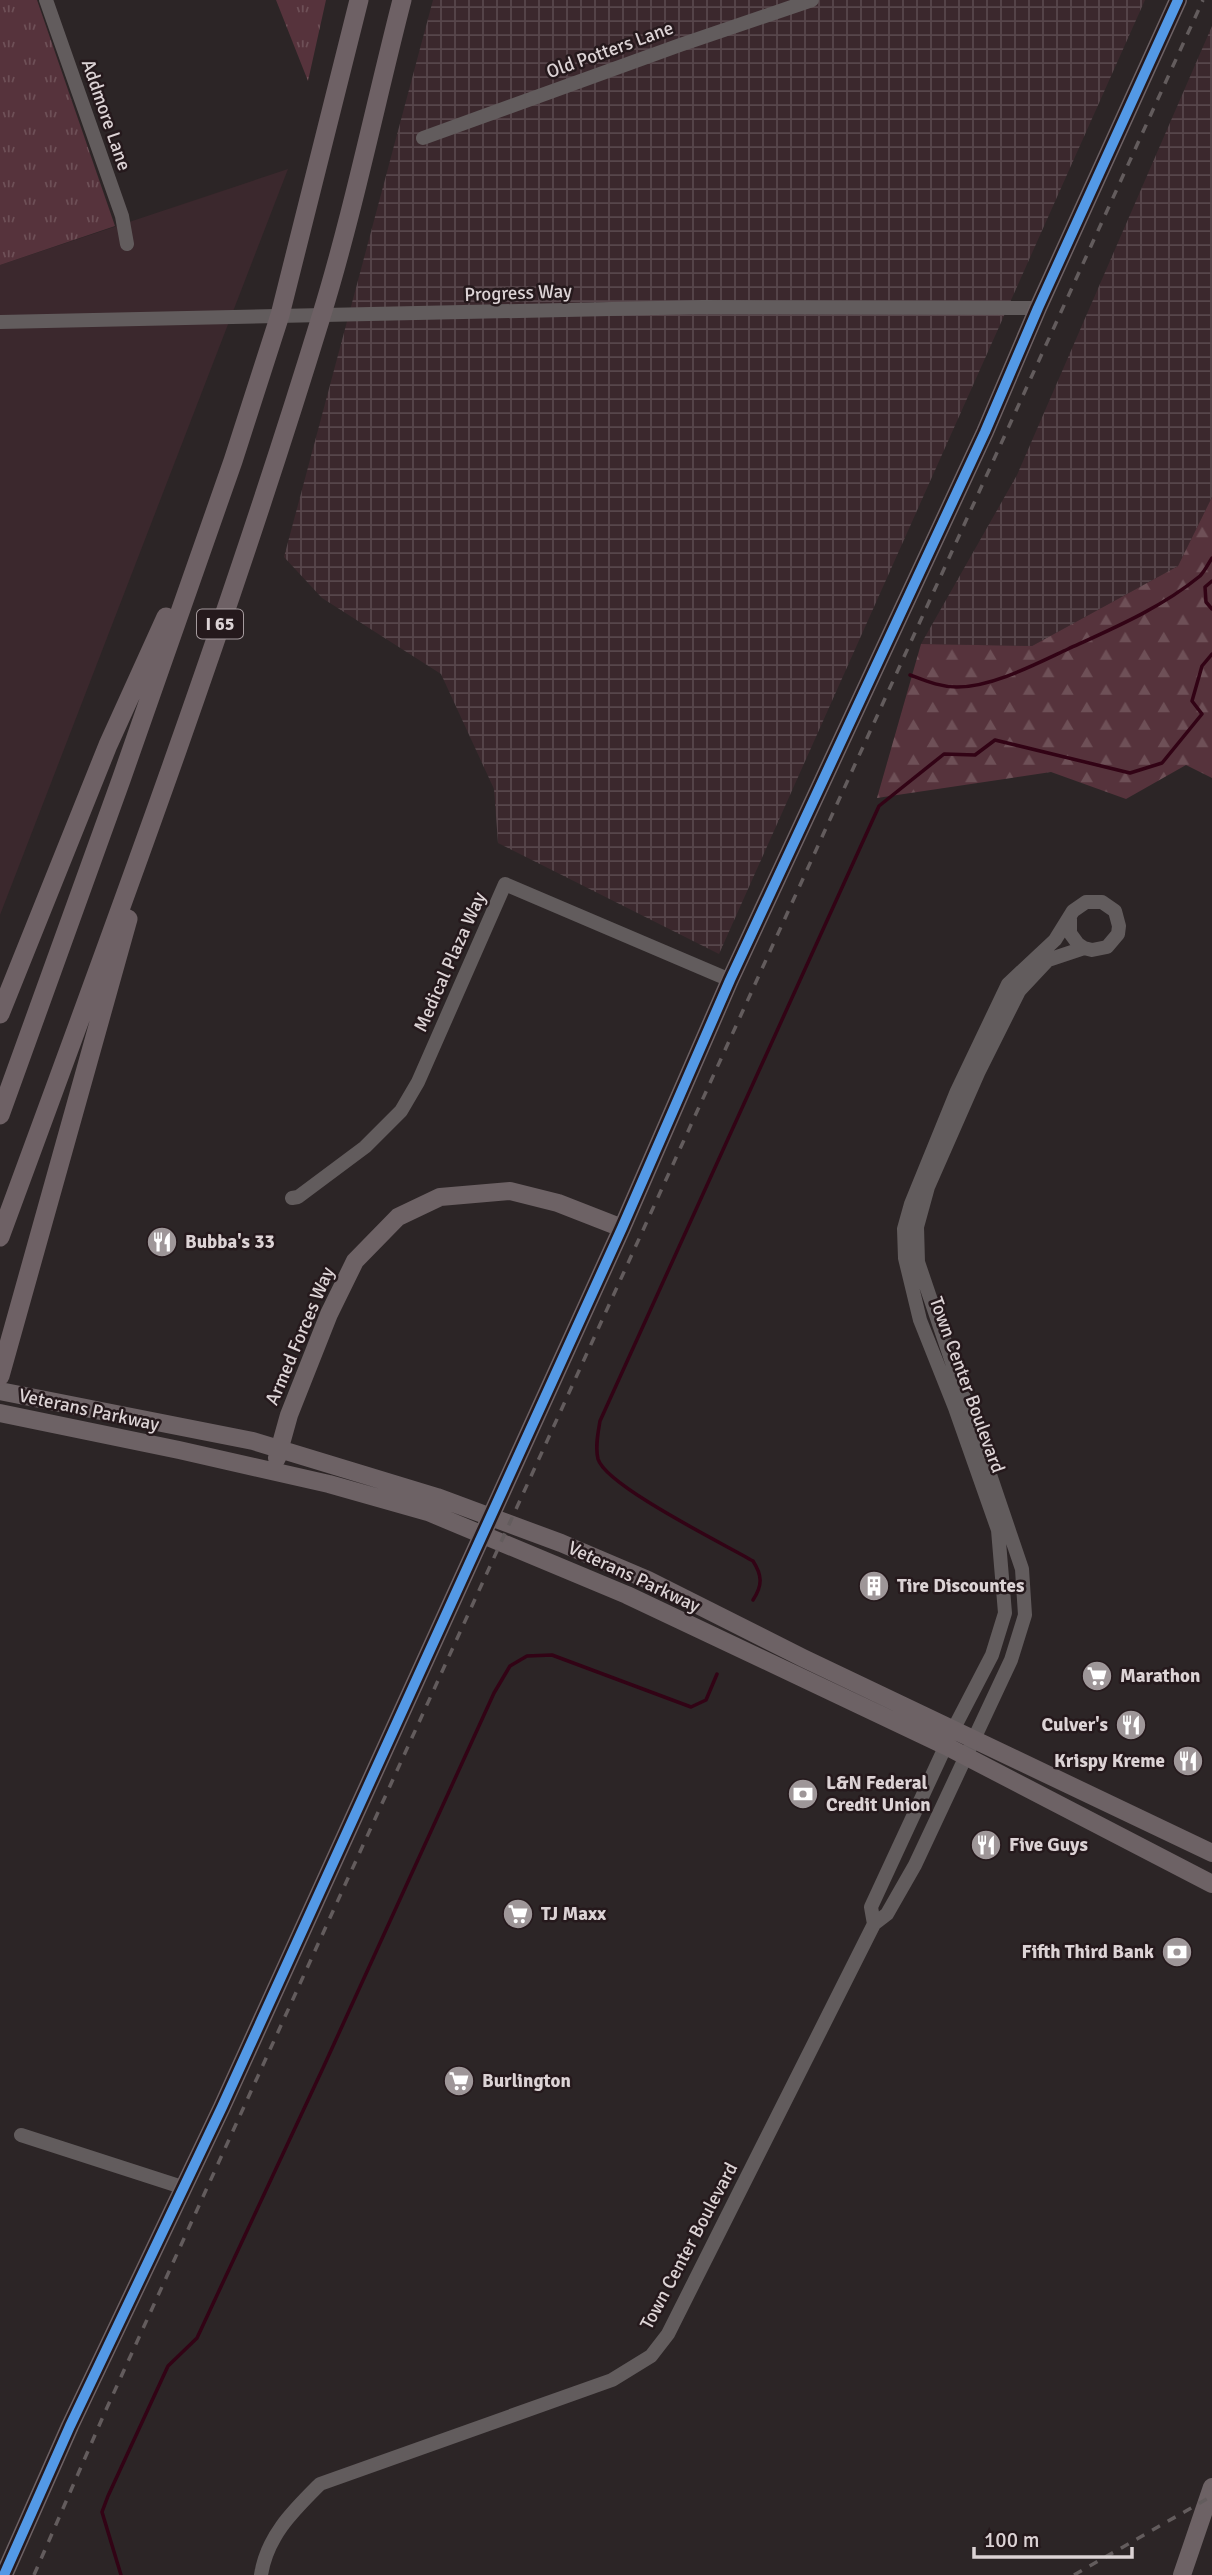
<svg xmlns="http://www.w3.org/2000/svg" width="1212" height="2575" font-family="Signika,sans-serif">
	<defs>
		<pattern id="industrial-grid" width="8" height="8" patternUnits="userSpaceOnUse" patternTransform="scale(1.75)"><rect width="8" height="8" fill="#3b282d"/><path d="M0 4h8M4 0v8" fill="none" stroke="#57464b"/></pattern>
		<pattern id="grass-tufts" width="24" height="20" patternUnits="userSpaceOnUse" patternTransform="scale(1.75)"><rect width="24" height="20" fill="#56333c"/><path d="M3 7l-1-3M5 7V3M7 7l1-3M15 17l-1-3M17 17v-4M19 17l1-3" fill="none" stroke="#6e5057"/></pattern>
		<pattern id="forest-firs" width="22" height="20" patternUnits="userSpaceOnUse" patternTransform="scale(1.75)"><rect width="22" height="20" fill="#56333c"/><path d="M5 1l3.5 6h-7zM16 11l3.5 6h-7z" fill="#6e5057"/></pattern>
	</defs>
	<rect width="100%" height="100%" fill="#2c2526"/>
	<path fill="#3b282d" d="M288 169 0 915V265Z"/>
	<path fill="url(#industrial-grid)" d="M433 0H1145L719 954 498 843 494 789 441 674 322 598 284 557Z
		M1212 26V497L1178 566 1032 646 921 644 1017 475Z"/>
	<path fill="url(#grass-tufts)" d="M0 0H37L115 226 0 265Z
		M276 0H326L308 81Z"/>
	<path fill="url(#forest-firs)" d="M1212 497V778L1186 765 1126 799 1051 772 877 798 921 644 1032 646 1178 566Z"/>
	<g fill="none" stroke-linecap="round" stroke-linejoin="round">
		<path stroke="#320315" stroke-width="3.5" d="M1212 581 1205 587 1206 602 1212 609
			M910 675C926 681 940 687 957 687 992 687 1036 664 1068 649 1114 628 1161 608 1200 576 1205 571 1208 564 1212 558
			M753 1600C763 1585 762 1575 753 1561 724 1544 606 1486 598 1459 595 1447 598 1433 600 1421L879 806 944 754 975 755 995 740 1130 773 1162 763 1202 714 1192 701 1202 666 1212 654
			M121 2575 102 2512 108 2496 168 2366 197 2338 323 2068 494 1693 510 1666 527 1656 552 1655 691 1707 706 1700 717 1674"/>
		<path stroke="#625c5d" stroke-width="14" d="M46 0 122 216 127 244
			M423 138 680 45 812 0
			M0 322 703 307 1038 308
			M292 1198 298 1197 365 1147 401 1111 418 1082 505 884 730 980
			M874 1924 871 1907 953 1730 992 1655 1005 1613 998 1530 955 1408 920 1320 905 1258 904 1229 911 1204 957 1091 1008 984 1055 940 1073 911 1086 902H1102L1115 911 1119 926 1118 934 1107 947 1092 950 1084 948 1078 944 1070 933V919
			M21 2135 185 2188
			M261 2575C267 2536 293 2511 320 2484L612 2380 651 2356 668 2334 874 1924 887 1914 915 1865 1011 1660 1025 1615 1022 1569 918 1262 917 1227 928 1187 979 1071 1019 991 1048 960 1084 948"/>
		<path stroke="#6d6265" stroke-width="18" d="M0 1391 253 1441 437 1497 561 1543 648 1580 803 1658 1212 1853
			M0 1413 179 1450 329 1484 428 1512 627 1595 946 1746 1212 1884
			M277 1458 289 1415 329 1314 355 1261 398 1217 440 1197 510 1191 558 1203 622 1228
			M4 2575 70 2426 222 2107 622 1228 730 980 985 432 1038 308 1178 0
			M1182 2575 1212 2487"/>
		<path stroke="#6e6165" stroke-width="19" d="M0 1014 108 745 166 617
			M0 1115 121 780 233 461 280 315 359 0
			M0 1237C112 933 226 627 321 317 353 213 375 105 402 0
			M0 1376 128 919"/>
		<path stroke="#635c5d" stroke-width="3.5" stroke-dasharray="9 9" stroke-linecap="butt" d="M34 2575 105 2412 1203 0
			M1074 2575 1212 2496"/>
		<g stroke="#25191c" stroke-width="15">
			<path id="cycleway" d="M4 2575 70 2426 222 2107 622 1228 730 980 985 432 1038 308 1178 0"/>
		</g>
		<use href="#cycleway" stroke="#5399e6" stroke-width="10"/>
	</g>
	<defs>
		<g id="restaurant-disc" transform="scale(1.575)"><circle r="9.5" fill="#9e9698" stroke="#25191c"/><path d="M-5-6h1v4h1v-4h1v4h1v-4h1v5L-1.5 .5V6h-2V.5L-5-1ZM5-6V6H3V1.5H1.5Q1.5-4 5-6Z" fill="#fff"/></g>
		<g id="building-disc" transform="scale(1.575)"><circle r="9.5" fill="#9e9698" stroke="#25191c"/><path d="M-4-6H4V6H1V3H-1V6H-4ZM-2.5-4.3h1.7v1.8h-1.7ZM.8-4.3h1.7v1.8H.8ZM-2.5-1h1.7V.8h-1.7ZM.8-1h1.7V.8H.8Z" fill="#fff"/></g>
		<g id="supermarket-disc" transform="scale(1.575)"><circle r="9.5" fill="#9e9698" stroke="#25191c"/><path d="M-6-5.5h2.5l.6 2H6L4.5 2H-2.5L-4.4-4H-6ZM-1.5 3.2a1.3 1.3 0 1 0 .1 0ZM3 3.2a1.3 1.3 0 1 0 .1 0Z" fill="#fff"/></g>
		<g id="bank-disc" transform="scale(1.575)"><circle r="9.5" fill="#9e9698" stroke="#25191c"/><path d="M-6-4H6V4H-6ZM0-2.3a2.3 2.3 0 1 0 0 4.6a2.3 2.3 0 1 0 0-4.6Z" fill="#fff"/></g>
	</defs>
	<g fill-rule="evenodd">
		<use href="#restaurant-disc" x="162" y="1242"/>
		<use href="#building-disc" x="874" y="1586"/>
		<use href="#supermarket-disc" x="1097" y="1676"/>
		<use href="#restaurant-disc" x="1131" y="1725"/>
		<use href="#restaurant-disc" x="1188" y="1761"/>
		<use href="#bank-disc" x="803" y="1794"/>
		<use href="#restaurant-disc" x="986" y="1845"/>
		<use href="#supermarket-disc" x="518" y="1914"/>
		<use href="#bank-disc" x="1177" y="1952"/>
		<use href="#supermarket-disc" x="459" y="2081"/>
	</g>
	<g text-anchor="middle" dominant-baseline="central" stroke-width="5" stroke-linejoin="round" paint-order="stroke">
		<rect fill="#25191c" stroke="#a59b9e" stroke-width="2" x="197" y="609.5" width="46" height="29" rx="5"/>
		<g font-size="18" font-weight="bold" fill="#dcd3d5">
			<text x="220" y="624">I 65</text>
		</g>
		<g font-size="19" fill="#dcd3d5" stroke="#25191c">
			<text transform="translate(610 50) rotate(-20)">Old Potters Lane</text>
			<text transform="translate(106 115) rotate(71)">Addmore Lane</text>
			<text transform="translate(518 293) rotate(-2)">Progress Way</text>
			<text transform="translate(450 962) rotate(-66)">Medical Plaza Way</text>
			<text transform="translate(300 1336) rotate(-67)">Armed Forces Way</text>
			<text transform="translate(967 1385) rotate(70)">Town Center Boulevard</text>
			<text transform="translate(89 1410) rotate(12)">Veterans Parkway</text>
			<text transform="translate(634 1577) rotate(25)">Veterans Parkway</text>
			<text transform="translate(689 2246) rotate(-62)">Town Center Boulevard</text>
		</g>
		<g font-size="19" font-weight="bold" fill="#dcd3d5" stroke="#25191c" text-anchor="start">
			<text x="185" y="1242">Bubba's 33</text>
			<text x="897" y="1586">Tire Discountes</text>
			<text x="1120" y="1676">Marathon</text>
			<text x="1108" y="1725" text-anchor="end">Culver's</text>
			<text x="1165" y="1761" text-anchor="end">Krispy Kreme</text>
			<text x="826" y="1783">L&amp;N Federal<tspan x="826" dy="22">Credit Union</tspan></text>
			<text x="1009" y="1845">Five Guys</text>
			<text x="541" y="1914">TJ Maxx</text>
			<text x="1154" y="1952" text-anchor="end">Fifth Third Bank</text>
			<text x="482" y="2081">Burlington</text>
		</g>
	</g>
	<path d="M974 2547v10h158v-10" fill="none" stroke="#dcd3d5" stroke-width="3.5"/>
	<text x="984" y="2547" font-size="21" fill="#dcd3d5" stroke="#25191c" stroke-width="5" paint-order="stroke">100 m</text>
</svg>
